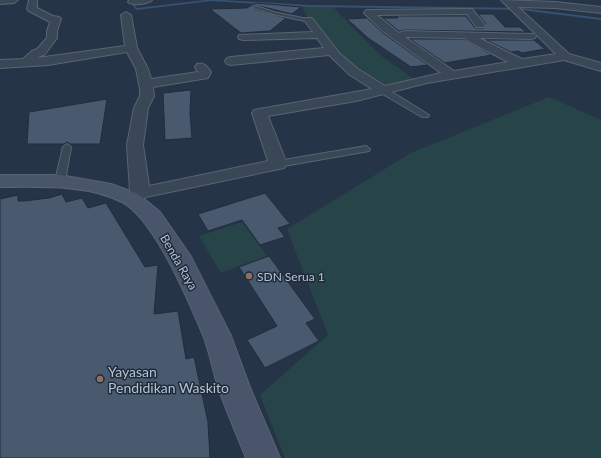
<svg xmlns="http://www.w3.org/2000/svg" width="601" height="458" font-family="Lato,sans-serif">
	<rect width="100%" height="100%" fill="#253547"/>
	<path fill="#274548" d="M302 6 333 7 380 55 417 81 384 91 354 72 309 20Z
		M549 97 601 120V458H285L260 395 328 335 287 229 411 153Z
		M242 222 267 256 221 273 199 236Z"/>
	<g fill="none" stroke-linecap="round" stroke-linejoin="round">
		<path fill="#37516f" fill-rule="evenodd" d="M129 0H131L137 8 205 0H223L309 5 521 8 601 18V20L521 10 309 7 211 1 136 10Z"/>
	</g>
	<path fill="#49596e" stroke="#202d3e" d="M255 3 301 7 292 14 255 5 253 8 254 9 286 18 270 31 241 33 210 9 247 8Z
		M478 14H493L505 27H520L526 32 404 30 399 31 383 18H398L397 16H466L475 28H484L486 24Z
		M367 18 383 33 428 65 411 67 368 38 347 19Z
		M410 39H464L492 55 445 63Z
		M486 40H534L545 49 522 53 518 51 511 52Z
		M191 90 190 113 192 138 165 140 163 93Z
		M107 99 100 144H70L67 142 64 144H27L29 112Z
		M265 193 290 224 278 228 285 237 260 245 242 220 208 231 198 214Z
		M62 194 66 202 82 198 88 208 106 203 145 267 158 265 154 314 178 311 186 359 194 357 208 422 210 458H0V199L18 195V201H24L49 198Z
		M269 256 315 319 306 323 319 341 265 368 247 340 277 326 239 267Z"/>
	<g fill="none" stroke-linecap="round" stroke-linejoin="round">
		<g stroke="#596473" stroke-width="2">
			<path id="lane" d="M256 6 274 12 312 20 309 22 273 14 254 8Z
				M381 89H387L429 115 428 117H422L381 93Z
				M67 144 71 147 65 181 60 184 55 181 63 147Z
				M366 146 370 149 369 151 278 167 273 164 278 161Z"/>
		</g>
		<g stroke="#596473" stroke-width="2">
			<path id="street" d="M0 0H18L14 3 0 4Z
				M29 0H37V8L53 16 59 17 61 19 57 31V38L45 54 37 58 125 46 121 15 126 12 131 15 137 48 148 69 151 79 198 72 195 67 197 64C204 62 207 66 211 72L208 78 153 87 154 96 148 108 143 145 149 186 268 161 252 113 254 110 372 89 350 75 329 55 231 65 227 64 225 61 227 58 231 57 324 48 317 38 243 40 239 39 238 37 239 35 313 32 304 20 306 18H312L340 54 358 69 385 86 441 73 384 32 366 15 364 13 366 10 472 9 485 25 484 27H476L467 14 377 15 399 33 404 31 535 34 536 36 535 38 531 39 479 38 522 59 556 54 501 0 555 2 601 7V13L555 8 518 7 569 54 601 63V71L564 60 427 83 356 101 268 116 287 164 284 168 146 197 131 204 124 202 121 198 124 194 130 191 127 145 134 108 140 96V89L136 69 127 52 48 65 0 68V60L23 59 32 51 37 49 47 38V31L50 22 29 11 27 9ZM405 37 465 38 468 41 508 62 454 71Z
				M129 0H152C148 4 133 6 128 2Z"/>
		</g>
		<g stroke="#596473" stroke-width="2">
			<path id="secondary" d="M0 175H60L111 184 138 194 160 212 190 255 231 336 251 390 280 458H246C237 435 227 413 219 390 213 372 210 353 203 335 189 302 154 218 122 202 87 184 38 187 0 187Z"/>
		</g>
		<use href="#lane" fill="#3a4756" fill-rule="evenodd"/>
		<use href="#street" fill="#3a4756" fill-rule="evenodd"/>
		<use href="#secondary" fill="#48556a" fill-rule="evenodd"/>
	</g>
	<g fill="#8d6e63" stroke="#1e2b3c" stroke-width="1.5">
		<circle cx="249" cy="276" r="4"/>
		<circle cx="100" cy="379" r="4"/>
	</g>
	<g text-anchor="middle" dominant-baseline="central" stroke-width="3" stroke-linejoin="round" paint-order="stroke">
		<g font-size="12" fill="#b8c2cf" stroke="#1e2b3c">
			<text transform="translate(179 262) rotate(60)">Benda Raya</text>
		</g>
		<g font-size="12" fill="#b8c2cf" stroke="#1e2b3c" text-anchor="start">
			<text x="257" y="276">SDN Serua 1</text>
		</g>
		<g font-size="14" fill="#b8c2cf" stroke="#1e2b3c" text-anchor="start">
			<text x="108" y="371">Yayasan<tspan x="108" dy="16">Pendidikan Waskito</tspan></text>
		</g>
	</g>
</svg>
